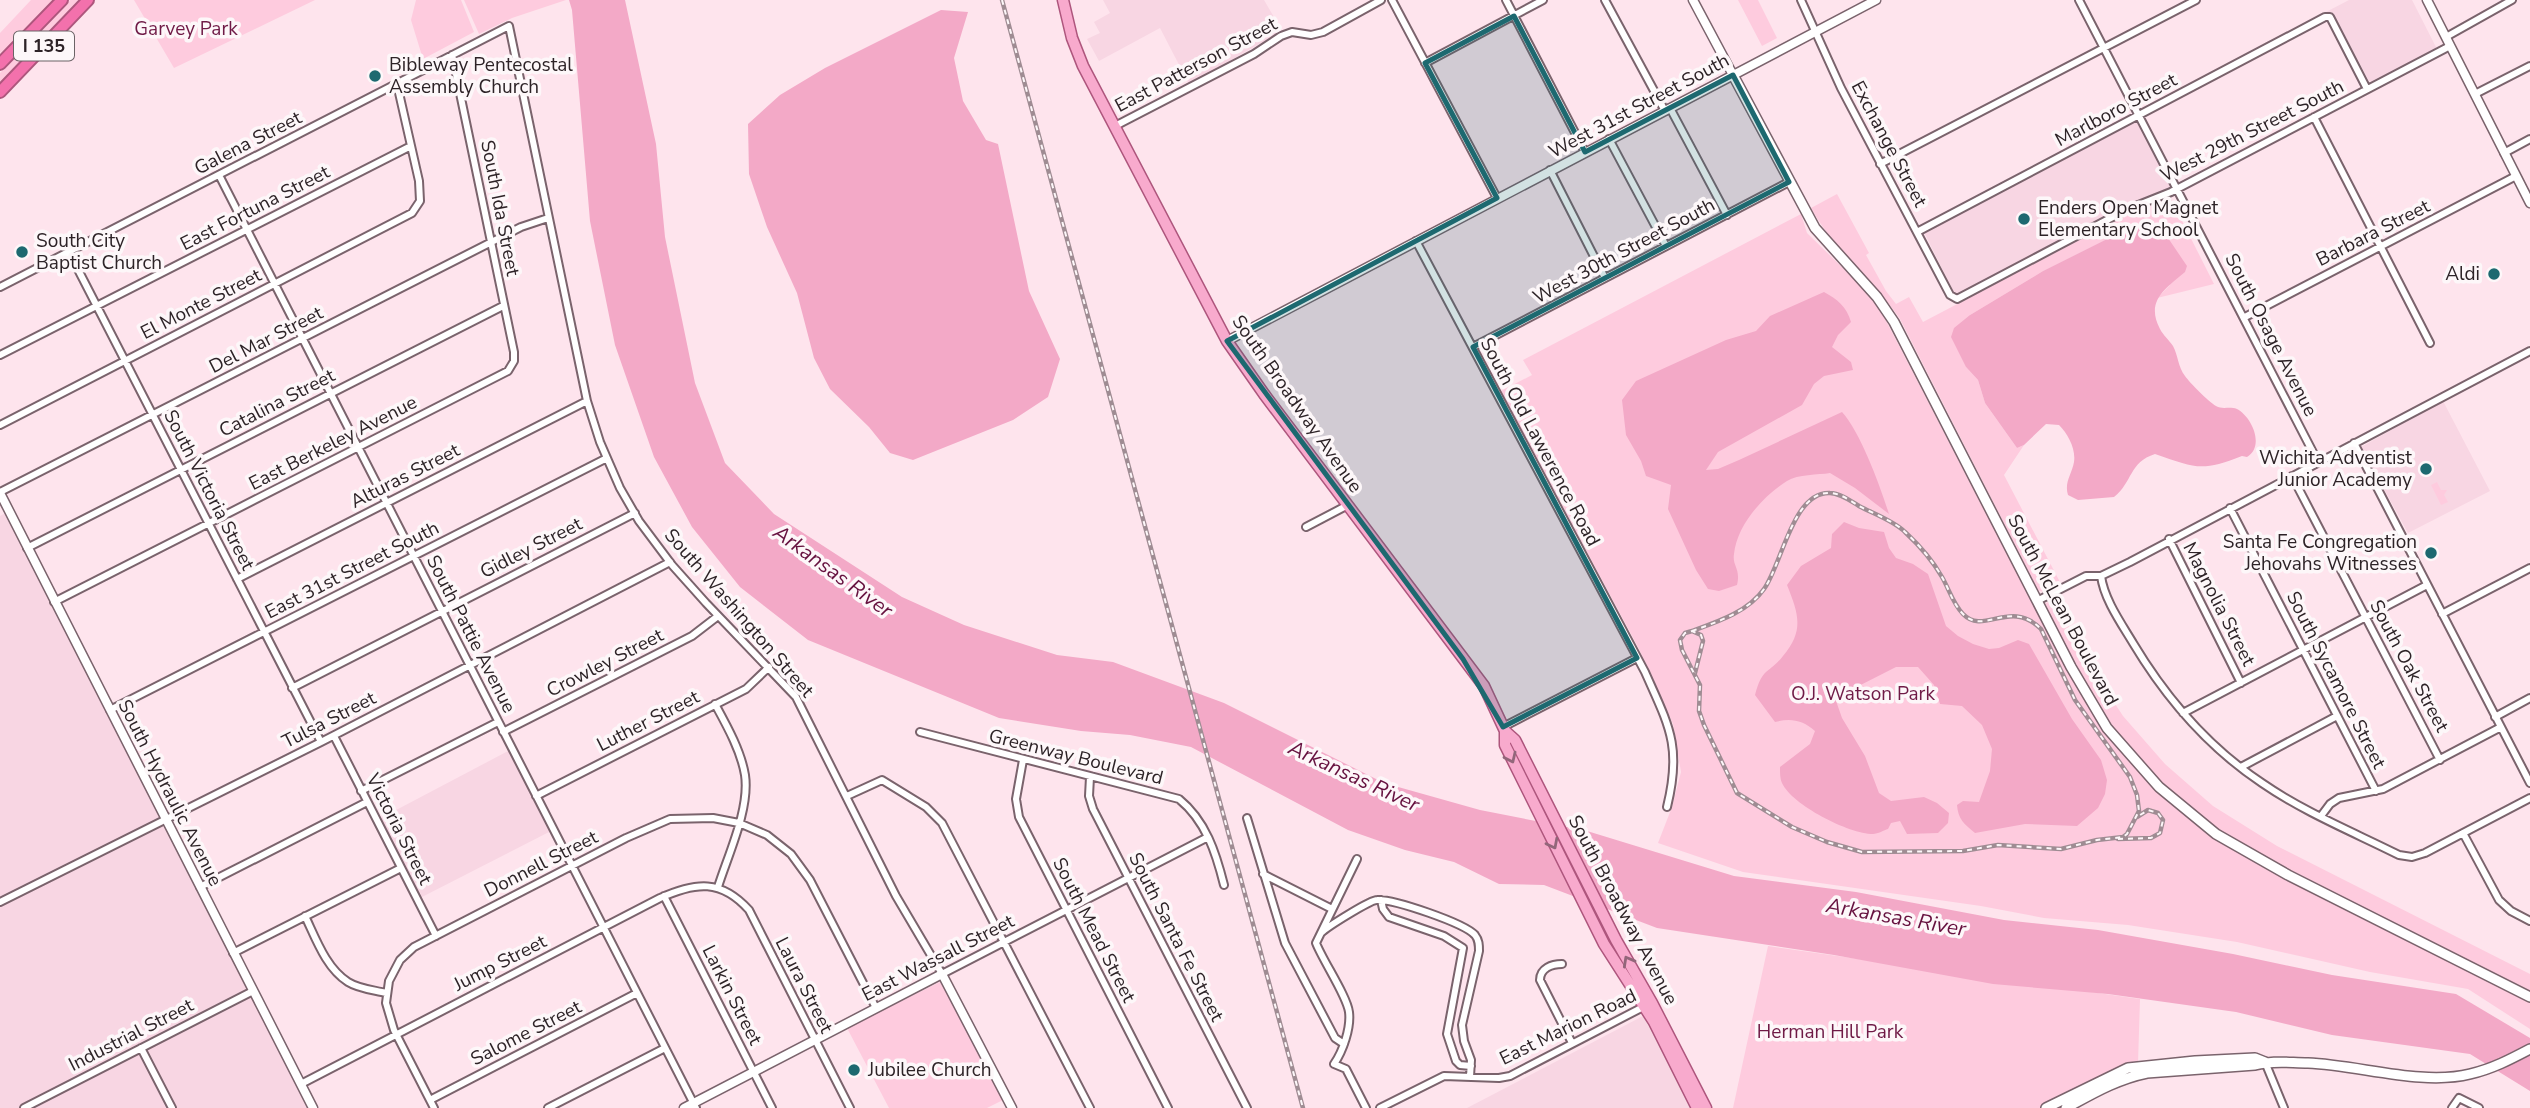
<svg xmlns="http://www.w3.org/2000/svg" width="2530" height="1108" font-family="'Nunito Sans',sans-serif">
	<rect width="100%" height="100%" fill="#fee4ed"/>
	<path fill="#f8d6e3" d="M1103 0H1264L1282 31 1189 84 1160 28 1099 61 1087 39 1100 33 1094 22 1110 13Z
		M2349 0H2412L2437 49 2372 82 2369 81 2335 17 2326 12Z
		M2139 120 2172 184 2171 188 2124 207 1955 295 1924 232Z
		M2443 401 2490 491 2408 533 2361 447Z
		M9 511 313 1108H0V516Z
		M510 750 551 831 420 898 381 818Z
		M1643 1016 1692 1108H1467Z"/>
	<path fill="#fecbde" d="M31 0H55L24 33 0 53V33Z
		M70 0H84L0 87V73Z
		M134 0H315L174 68Z
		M416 0H461L474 32 423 59 411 20Z
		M464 0H566L512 18 479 34Z
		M1738 0H1758L1777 38 1762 46Z
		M1837 194 1869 253 1866 255 1886 291 1896 304 1909 297 1923 322 2133 212 2171 199 2214 284 2157 298 2170 285 2127 229 2043 271 1970 315 1966 367 1978 380 1985 403 2017 448 2024 445 2004 475 2062 586C2053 590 2047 595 2038 590L1900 319C1873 280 1834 250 1811 208Z
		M1801 214 1807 233 1850 275 1880 309 2035 608 2055 599 2085 658 2123 716 2165 764 2213 806 2277 846 2530 974V1029L2468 989 2370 972 2237 942 2128 925 2044 918 1981 906 1743 872 1658 843 1672 807 1681 772 1673 724 1639 649 1501 391 1532 375 1523 360Z
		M2437 482 2441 490H2447L2444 495 2448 502 2441 505 2431 485Z
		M1768 946 2140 999 2138 1063 2117 1068 2041 1108H1733Z
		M940 982 943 984 1003 1100 987 1108H889L847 1028Z"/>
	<path fill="#f3a9c7" d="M569 0H625L656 144 665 237 695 383 725 463 774 514 902 597 964 625 1057 655 1113 662 1224 703 1384 783 1480 810 1587 831 1734 876 1856 892 2004 920 2098 930 2233 954 2332 975 2456 994 2530 1038V1091L2470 1054 2332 1035 2236 1012 2108 994 1993 984 1834 955 1657 928 1544 885 1499 884 1454 862 1405 850 1348 830 1191 747 1130 735 1081 731 999 718 808 640 740 587 692 527 654 457 615 345 590 221 572 10Z
		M941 10 968 12 954 58 963 101 986 140 998 144 1029 291 1060 359 1048 397 1013 420 913 460 890 453 869 427 830 389 814 358 797 293 767 227 749 174 748 124 780 95 825 68Z
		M2148 224 2166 235 2187 266 2185 272C2166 288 2145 301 2160 329 2163 335 2169 340 2173 346 2178 355 2178 367 2185 376 2190 383 2208 401 2216 406 2223 410 2229 406 2237 409 2252 417 2265 446 2247 457L2242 456C2201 472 2196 468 2155 454 2129 462 2133 482 2114 497L2078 500 2068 495C2064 482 2072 474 2074 462 2076 449 2068 434 2059 425L2046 424 2024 445 2017 448 1985 403 1978 380 1966 367 1951 337 1954 328 1970 315 2043 271 2127 229Z
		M1824 292C1837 299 1847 307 1851 322L1838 335 1832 347 1851 362 1853 370 1824 376 1814 384 1802 405 1718 452 1706 470 1718 469 1739 460 1842 412C1861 433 1880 486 1889 514L1855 488 1830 473C1818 475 1798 474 1787 481 1763 496 1737 525 1734 554 1732 566 1741 568 1737 585L1719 591 1708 589 1696 570 1668 509 1671 485 1646 476 1641 461 1626 435 1622 400 1636 381 1726 340 1756 331 1770 316Z
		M1844 522 1859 528 1884 532 1889 548 1896 558 1913 564 1928 574 1946 626 1958 636 1973 644 1989 649 1999 648 2018 640 2029 644 2072 719 2101 760 2107 780 2105 794 2098 808 2077 826 2025 824 1975 833C1964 824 1958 819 1957 805L1963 801 1979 802 1990 771 1992 749 1982 725 1962 706 1940 704 1934 685 1918 667H1896L1835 698 1842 718 1865 756 1879 793 1891 801 1924 797 1937 803 1949 813 1948 823 1938 833 1907 834 1900 821 1891 823 1888 829C1884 830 1878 834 1873 834 1849 834 1792 805 1782 783 1780 779 1780 772 1780 767L1810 744 1815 731C1802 720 1791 718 1775 722L1755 695C1763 666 1768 675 1783 656 1805 630 1798 613 1787 585L1801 566 1831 548 1832 534Z"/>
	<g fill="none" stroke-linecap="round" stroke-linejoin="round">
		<g stroke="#7a636c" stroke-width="10">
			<path id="minor" d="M1392 0 1497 198
				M1506 0 1585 152
				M1605 0 1665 111
				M1801 0 1841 88 1950 295 1957 299 2126 210 2171 192 2450 46
				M2079 0 2318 462
				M2446 37 2512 0
				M1425 63 1543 0
				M2475 94 2530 66
				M1670 108 1727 215
				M2314 117 2430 343
				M1115 126 1254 54 1281 36 1292 32 1311 35 1323 32 1381 0
				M1609 139 1666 246
				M2504 153 2530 139
				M1880 164 2196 0
				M1550 170 1605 278
				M219 175 696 1108
				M1917 232 2325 17H2330L2367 89
				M1416 241 1645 672C1669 726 1682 746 1667 807
				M69 252 321 742
				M0 287 509 26 587 401 600 442 620 488 639 521 672 565 706 603 796 697 896 896 942 974 1208 837
				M2245 317 2516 176
				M1473 347 1789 182
				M0 355 411 146
				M0 425 412 213 420 201 419 181 397 84
				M2354 443 2530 783
				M2292 476 2440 760
				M0 492 521 227 548 218
				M2230 508 2376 791
				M1306 527 1348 505
				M2169 539 2241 683
				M27 548 503 306
				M2101 576C2104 599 2121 623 2133 643 2166 698 2208 747 2262 783 2304 812 2353 832 2399 855L2412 857 2425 853 2530 798
				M237 579 587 401
				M2037 601 2086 576H2101L2130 562 2530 351
				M54 602 508 371 514 361V352L452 55
				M2442 614 2530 568
				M292 688 635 513
				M715 704C727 726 741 751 745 775 750 809 728 855 718 887
				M110 710 607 458
				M2183 713 2427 585
				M2495 717 2530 698
				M1503 727 1637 658
				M503 732 692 636 718 616
				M920 732 1179 799C1206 821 1216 853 1224 885
				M334 736 436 936
				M1023 760 1016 799 1019 817 1168 1108
				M2241 767 2337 716
				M1090 777 1089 796 1093 809 1247 1108
				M361 791 498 722
				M536 796 746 689 769 667
				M847 796 882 780 926 807 942 823 1090 1108
				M2321 816 2330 804 2339 798 2383 789 2501 727
				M1247 818 1285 943 1335 1038 1344 1044
				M2463 833 2499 900 2511 911 2530 921
				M1357 859 1316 943C1323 961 1347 996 1349 1012 1351 1028 1343 1051 1334 1064L1346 1069 1366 1108
				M1263 874 1332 909
				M200 887 367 802
				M664 896 772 1108
				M1381 900 1383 909 1389 917 1444 936 1463 948 1447 1034 1456 1061 1460 1065 1471 1066
				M0 902 321 742 670 562
				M305 916C316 939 326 968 348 982 359 989 374 990 386 993
				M1321 933C1327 927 1370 900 1377 900 1394 899 1464 923 1475 935 1479 940 1479 945 1479 951L1462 1025 1464 1041 1471 1060 1470 1077
				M233 953 401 868
				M1562 964C1552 964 1540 968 1540 980L1572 1043
				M141 1048 172 1108
				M2265 1062 2284 1108
				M301 1084 660 898C696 882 721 879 749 910L850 1108
				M430 1100 637 993
				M24 1108 253 991
				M434 1108 394 1030 386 1003 389 981 400 960 414 947 484 911 626 838 670 819 713 818 739 823 767 835 791 854 810 880 876 1008
				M548 1108 665 1048
				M1380 1108 1444 1076 1499 1078 1510 1076 1647 1005
				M2452 1108 2459 1098 2479 1108"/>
		</g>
		<g stroke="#7a636c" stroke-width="11">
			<path id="tertiary" d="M1693 0 1733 75
				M2427 0 2530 203
				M1227 341 1876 0
				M0 493 313 1108
				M684 1108 942 974 1012 1108"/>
		</g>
		<g stroke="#7a636c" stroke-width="12">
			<path id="secondary" d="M1733 75 1815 228 1877 297 1894 322 2071 667 2107 728 2159 787 2216 834 2288 875 2530 997
				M2046 1108 2128 1068 2195 1061 2255 1058 2265 1062
				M2066 1108C2092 1094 2117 1079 2147 1073L2255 1065C2272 1060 2290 1063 2308 1063 2359 1065 2422 1086 2470 1074 2492 1069 2511 1059 2530 1049"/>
		</g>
		<g stroke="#ae567d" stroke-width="13">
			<path id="primary" d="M1063 0 1072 38 1083 66 1227 341 1264 394 1484 686 1505 731 1515 740 1616 940 1652 1003 1706 1108
				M1505 731V745L1604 944 1654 1022 1697 1108"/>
		</g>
		<g stroke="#ae567d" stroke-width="14">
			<path id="motorway" d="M0 64 62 0
				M0 92 88 0"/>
		</g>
		<use href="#minor" stroke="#fff" stroke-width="6"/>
		<use href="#tertiary" stroke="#fff" stroke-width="8"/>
		<use href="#secondary" stroke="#fff" stroke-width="9"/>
		<use href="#primary" stroke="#f8aacd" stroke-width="10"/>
		<use href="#motorway" stroke="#f371ac" stroke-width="10"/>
		<g stroke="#9f8c93" stroke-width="4.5">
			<path id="rail" d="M1002 0 1303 1108
				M1692 631C1717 622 1748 612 1764 589 1782 564 1793 491 1830 493 1840 493 1851 501 1859 506 1874 514 1894 521 1905 532 1919 545 1933 561 1942 577 1949 589 1953 604 1963 614 1984 636 2010 598 2041 629L2075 700 2130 777 2137 795 2139 811 2127 834 2123 837 2097 840 2061 849 1998 845 1963 851 1862 852 1827 842 1792 827 1737 793 1704 725 1699 711 1700 685 1682 650 1680 640 1685 633 1692 631 1701 635 1703 641 1695 673
				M2118 839 2151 838 2160 833 2163 820 2158 813 2148 810 2137 817"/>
		</g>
		<use href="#rail" stroke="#fdf7f9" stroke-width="2" stroke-dasharray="5" stroke-linecap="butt"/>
	</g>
	<defs><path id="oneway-chevron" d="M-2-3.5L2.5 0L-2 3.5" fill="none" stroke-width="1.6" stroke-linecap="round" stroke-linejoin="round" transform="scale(1.75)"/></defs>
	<g stroke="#92667a">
		<use href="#oneway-chevron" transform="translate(1511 758) rotate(65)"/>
		<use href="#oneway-chevron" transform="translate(1553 844) rotate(63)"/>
		<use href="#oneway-chevron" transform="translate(1628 961) rotate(-119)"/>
	</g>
	<path fill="#1d6970" fill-opacity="0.2" stroke="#1d6970" stroke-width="5" stroke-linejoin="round" d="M1514 16 1585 152 1733 75 1789 182 1473 347 1637 658 1503 727 1463 659 1227 341 1497 198 1425 63Z"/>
	<g fill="#1d6970" stroke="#fdf7f9" stroke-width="2.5">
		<circle cx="375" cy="76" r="7"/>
		<circle cx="2024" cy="219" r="7"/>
		<circle cx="22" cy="252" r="7"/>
		<circle cx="2494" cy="274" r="7"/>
		<circle cx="2426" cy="469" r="7"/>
		<circle cx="2431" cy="553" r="7"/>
		<circle cx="854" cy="1070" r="7"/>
	</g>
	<g text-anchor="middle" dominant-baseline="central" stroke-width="7" stroke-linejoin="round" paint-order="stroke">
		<rect fill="#fdf7f9" stroke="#6b6366" stroke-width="2" x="14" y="31.5" width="60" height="29" rx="5"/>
		<g font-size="18" font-weight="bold" fill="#2d2327">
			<text x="44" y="46">I 135</text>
		</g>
		<g font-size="19" fill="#6f1a46" stroke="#fdf7f9">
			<text x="186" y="29">Garvey Park</text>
			<text x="1863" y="694">O.J. Watson Park</text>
			<text x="1830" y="1032">Herman Hill Park</text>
		</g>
		<g font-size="19" fill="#2d2327" stroke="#fdf7f9" text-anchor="start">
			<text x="389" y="65">Bibleway Pentecostal<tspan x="389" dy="22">Assembly Church</tspan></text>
			<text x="2038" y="208">Enders Open Magnet<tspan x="2038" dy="22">Elementary School</tspan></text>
			<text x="36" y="241">South City<tspan x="36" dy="22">Baptist Church</tspan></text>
			<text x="2480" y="274" text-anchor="end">Aldi</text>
			<text x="2412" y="458" text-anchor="end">Wichita Adventist<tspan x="2412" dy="22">Junior Academy</tspan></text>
			<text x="2417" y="542" text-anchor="end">Santa Fe Congregation<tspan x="2417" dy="22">Jehovahs Witnesses</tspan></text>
			<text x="868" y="1070">Jubilee Church</text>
		</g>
		<g font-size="19" fill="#2d2327" stroke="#fdf7f9">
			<text transform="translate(1196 65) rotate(-28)">East Patterson Street</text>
			<text transform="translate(1639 106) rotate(-28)">West 31st Street South</text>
			<text transform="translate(2116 110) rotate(-28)">Marlboro Street</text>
			<text transform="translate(2252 131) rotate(-27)">West 29th Street South</text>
			<text transform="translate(248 143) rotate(-27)">Galena Street</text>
			<text transform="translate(1889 144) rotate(62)">Exchange Street</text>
			<text transform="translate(255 208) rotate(-27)">East Fortuna Street</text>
			<text transform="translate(500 208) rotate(79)">South Ida Street</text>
			<text transform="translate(2373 233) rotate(-27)">Barbara Street</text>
			<text transform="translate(1624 251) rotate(-28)">West 30th Street South</text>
			<text transform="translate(201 304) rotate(-27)">El Monte Street</text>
			<text transform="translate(2271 335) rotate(63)">South Osage Avenue</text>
			<text transform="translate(266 340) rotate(-27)">Del Mar Street</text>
			<text transform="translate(277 403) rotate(-27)">Catalina Street</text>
			<text transform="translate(1297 404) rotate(55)">South Broadway Avenue</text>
			<text transform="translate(1540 442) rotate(62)">South Old Lawerence Road</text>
			<text transform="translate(333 443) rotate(-27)">East Berkeley Avenue</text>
			<text transform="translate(405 476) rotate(-27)">Alturas Street</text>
			<text transform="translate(209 490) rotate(63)">South Victoria Street</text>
			<text transform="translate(531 548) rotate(-27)">Gidley Street</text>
			<text transform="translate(352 570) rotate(-27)">East 31st Street South</text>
			<text transform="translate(2219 604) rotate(63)">Magnolia Street</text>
			<text transform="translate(2063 610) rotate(62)">South McLean Boulevard</text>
			<text transform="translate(739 613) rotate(49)">South Washington Street</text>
			<text transform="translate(471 634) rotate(63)">South Pattie Avenue</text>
			<text transform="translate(605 663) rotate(-27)">Crowley Street</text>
			<text transform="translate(2409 666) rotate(62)">South Oak Street</text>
			<text transform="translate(2336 680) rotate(63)">South Sycamore Street</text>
			<text transform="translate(329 720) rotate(-27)">Tulsa Street</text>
			<text transform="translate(648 721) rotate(-27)">Luther Street</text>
			<text transform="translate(1076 757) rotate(14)">Greenway Boulevard</text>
			<text transform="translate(170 793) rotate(63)">South Hydraulic Avenue</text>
			<text transform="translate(399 829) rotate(63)">Victoria Street</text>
			<text transform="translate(541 864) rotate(-27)">Donnell Street</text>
			<text transform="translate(1623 910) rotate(62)">South Broadway Avenue</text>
			<text transform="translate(1094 930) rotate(63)">South Mead Street</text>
			<text transform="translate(1176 937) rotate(63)">South Santa Fe Street</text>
			<text transform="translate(938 958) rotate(-27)">East Wassall Street</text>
			<text transform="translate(500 963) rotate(-27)">Jump Street</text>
			<text transform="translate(804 985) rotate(63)">Laura Street</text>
			<text transform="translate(732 995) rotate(63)">Larkin Street</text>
			<text transform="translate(1568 1027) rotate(-26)">East Marion Road</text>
			<text transform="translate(526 1033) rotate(-27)">Salome Street</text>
			<text transform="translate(131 1035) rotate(-27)">Industrial Street</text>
		</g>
		<g font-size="21" font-style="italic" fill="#66113f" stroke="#fdf7f9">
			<text transform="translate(833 571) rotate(36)">Arkansas River</text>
			<text transform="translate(1354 776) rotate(25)">Arkansas River</text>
			<text transform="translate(1896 917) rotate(10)">Arkansas River</text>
		</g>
	</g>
</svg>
